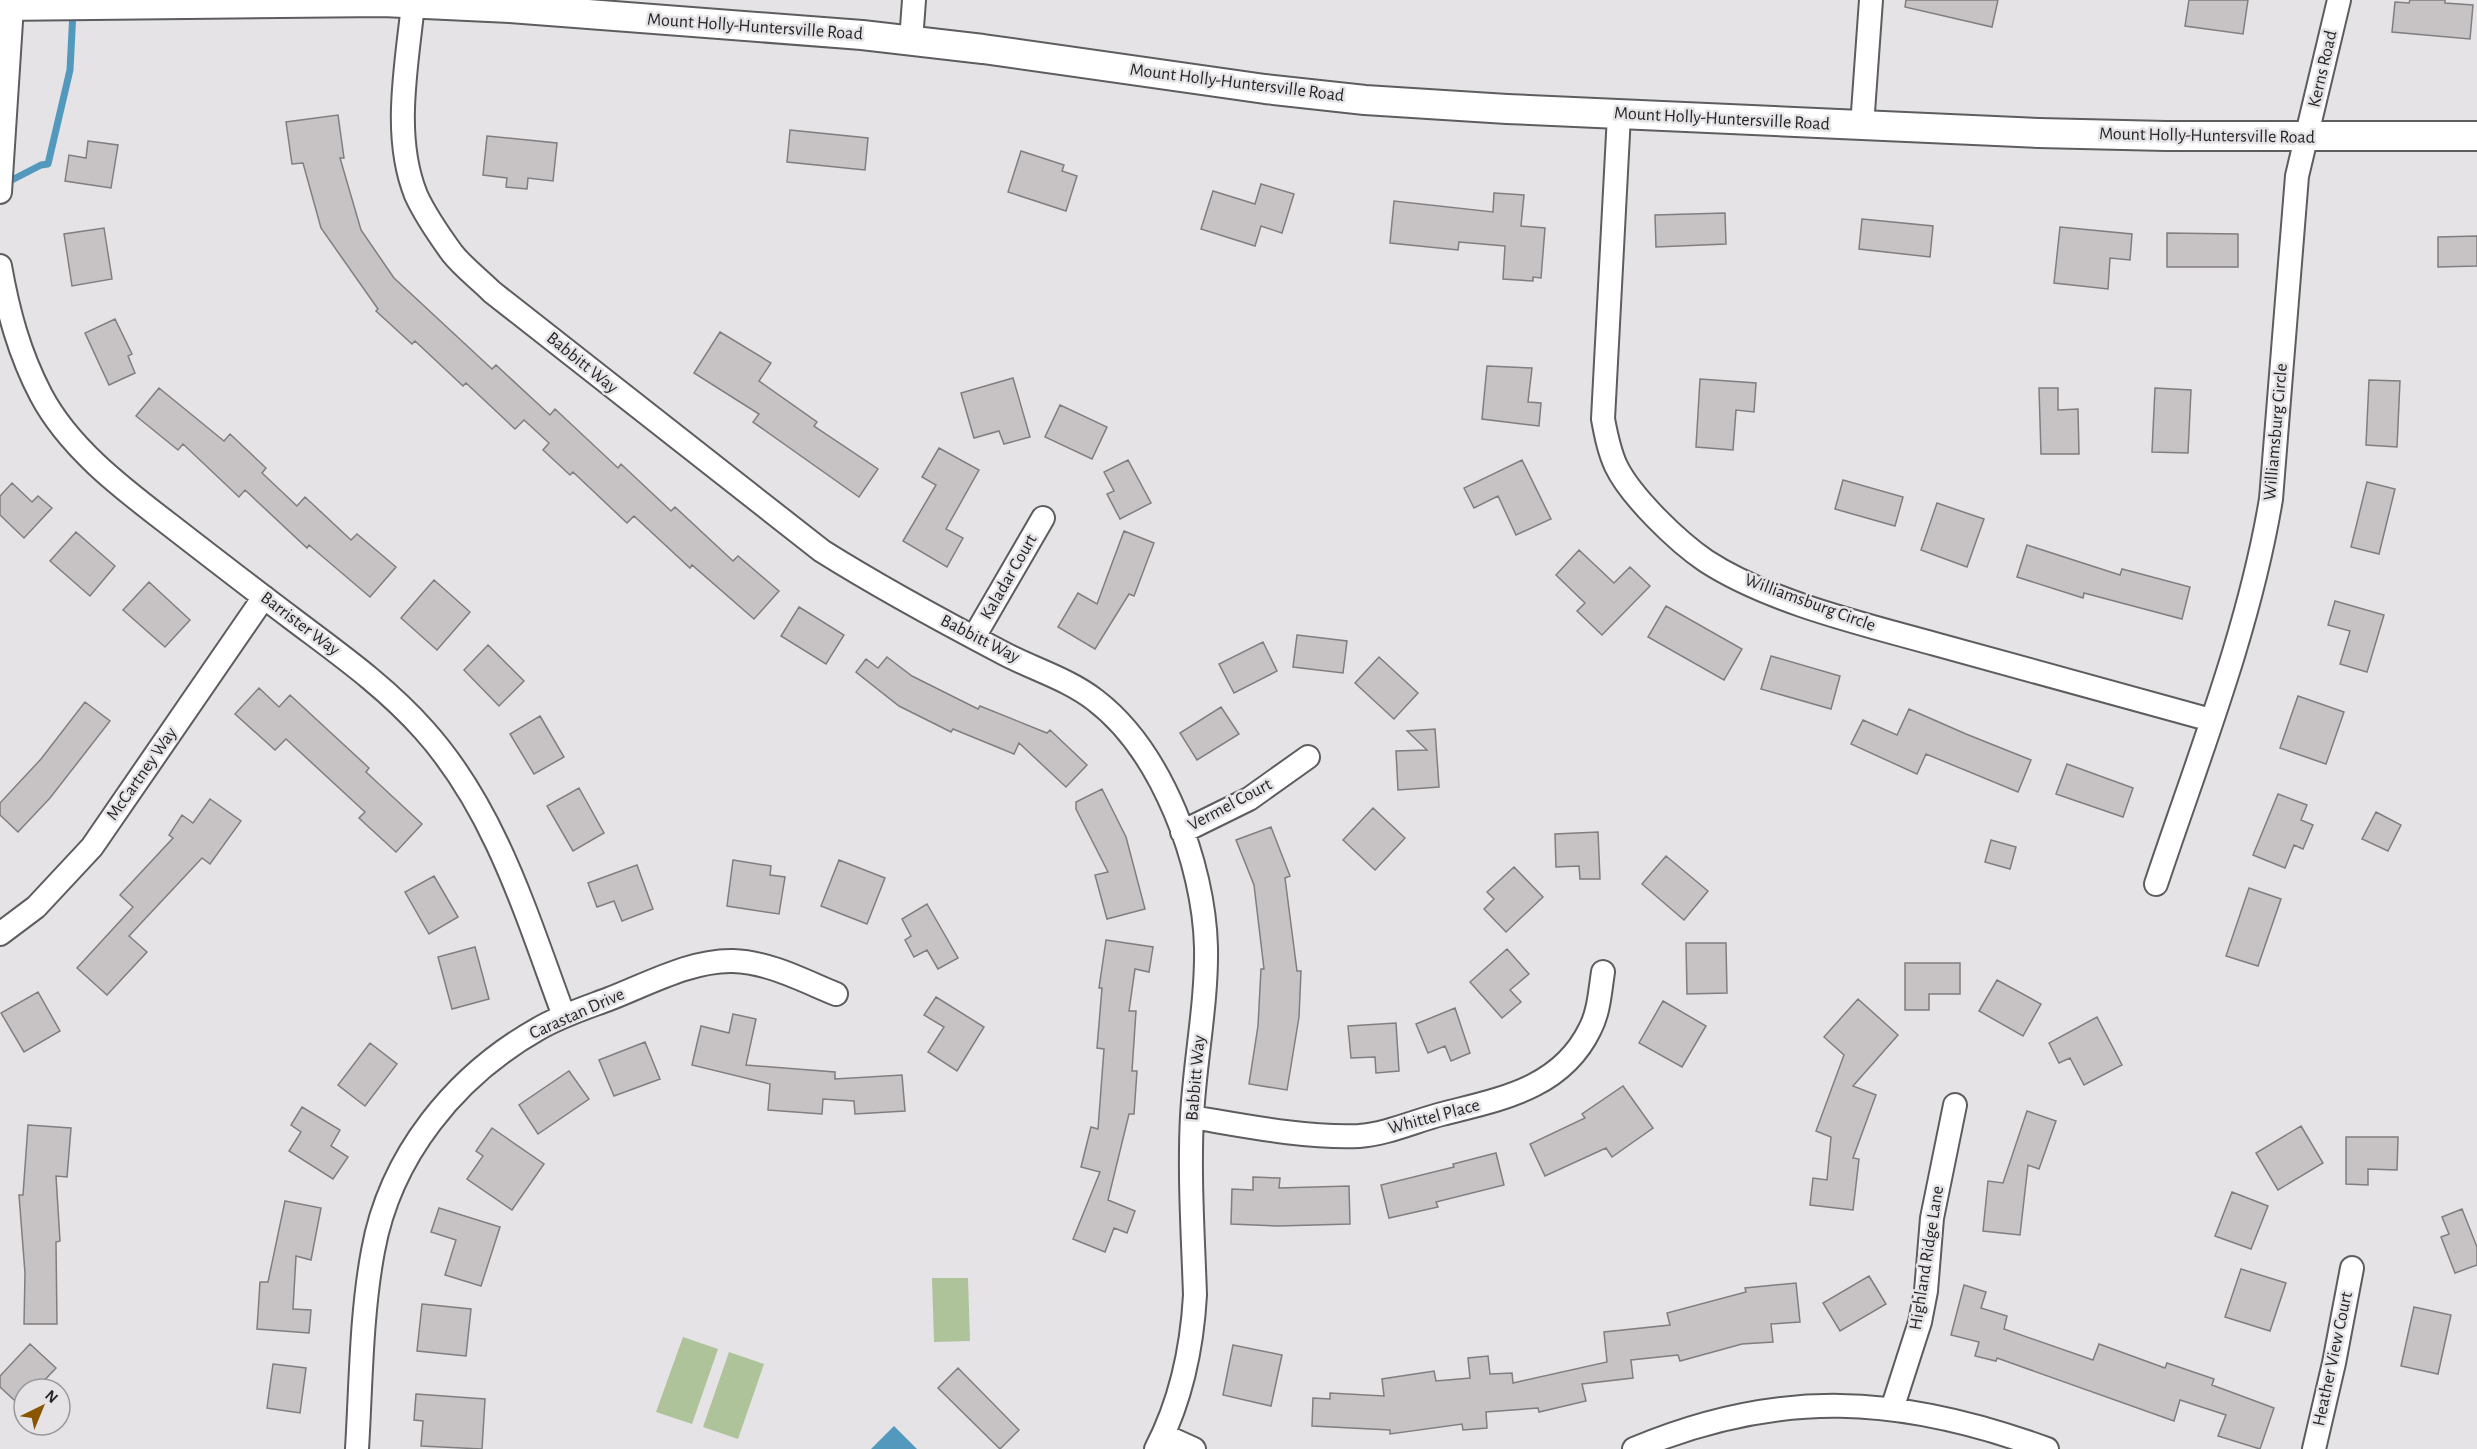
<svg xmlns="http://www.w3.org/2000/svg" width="2477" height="1449" font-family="'Alegreya Sans',sans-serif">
	<rect width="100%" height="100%" fill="#e5e3e6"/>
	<path fill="#aec39a" d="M932 1278H968L970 1341 934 1342Z
		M683 1337 718 1349 692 1424 656 1412Z
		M729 1352 764 1364 738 1439 703 1427Z"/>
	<path fill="#5399bd" d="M894 1426 917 1449H871Z"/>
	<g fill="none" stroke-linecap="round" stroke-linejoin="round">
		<path stroke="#5399bd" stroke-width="7" d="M6 183 41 165 48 164 70 70 73 11"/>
	</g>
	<path fill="#c7c3c5" stroke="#817e7f" stroke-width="1.5" d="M1906 0H1998L1992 27 1905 7Z
		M2189 0H2248L2243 34 2185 26Z
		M2410 0H2445V3L2473 5 2470 39 2392 32 2395 2 2409 3Z
		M338 115 344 158H340L361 230 394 278 492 369 496 365 550 415 555 409 618 468 621 464 671 511 675 507 733 561 738 556 779 591 754 619 692 565 690 568 634 516 627 523 573 472 570 475 543 450 549 443 524 420 515 429 466 383 463 386 415 341 412 344 376 311 378 309 321 228 303 163 292 164 286 122Z
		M790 130 868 138 865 170 787 162Z
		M487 136 557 143 553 181 528 178 527 189 506 187 507 178 483 175Z
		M88 141 118 145 111 188 65 181 69 155 86 158Z
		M1021 151 1064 165 1062 171 1077 176 1066 211 1008 192Z
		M1261 184 1294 194 1282 233 1261 226 1255 246 1201 229 1213 191 1255 204Z
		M1494 193 1524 195 1521 226 1545 228 1541 278 1533 277V281L1503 279 1505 246 1459 242 1458 250 1390 243 1394 201 1493 212Z
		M1725 213 1726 244 1656 247 1655 215Z
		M1862 219 1933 226 1930 257 1859 249Z
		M2060 227 2132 234 2130 260 2110 258 2108 289 2054 283Z
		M104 228 112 279 72 286 64 234Z
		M2167 233 2238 234V267H2167Z
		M2477 236V266L2438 267V237Z
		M115 319 132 354 128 356 135 373 109 385 85 333Z
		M720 332 771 363 759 381 817 422 814 426 878 469 859 497 753 422 759 414 694 373Z
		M1487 366 1532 368 1528 402 1541 403 1539 426 1482 419Z
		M1013 378 1030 437 1004 444 999 431 974 438 961 393Z
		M1700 379 1756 383 1754 412 1736 410 1733 450 1696 447Z
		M2369 380 2400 381 2397 447 2366 445Z
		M159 388 224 441 230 434 266 468 262 473 297 506 305 497 351 540 357 534 396 567 370 597 309 545 307 548 245 490 239 497 183 444 178 450 136 416Z
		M2039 388H2058V410L2078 409 2079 454H2041Z
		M2155 388 2191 390 2188 453 2152 452Z
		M1060 405 1107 427 1092 459 1045 437Z
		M939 448 979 470 946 529 963 538 947 567 903 541 936 485 922 477Z
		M1128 460 1151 503 1120 519 1107 494 1114 491 1104 472Z
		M1522 460 1551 519 1516 535 1498 496 1474 508 1464 488Z
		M1843 480 1903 497 1895 526 1835 509Z
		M2367 482 2395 489 2379 554 2351 547Z
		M12 483 32 502 38 496 52 508 24 538 0 515V496Z
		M1937 503 1984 519 1967 567 1921 550Z
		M1124 531 1154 543 1134 596 1129 594 1095 649 1058 627 1078 593 1097 604Z
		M76 532 115 566 90 596 50 561Z
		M2027 545 2120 575 2122 569 2190 587 2182 619 2084 593 2083 598 2017 577Z
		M1579 550 1614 583 1630 567 1650 586 1602 635 1577 611 1585 603 1556 575Z
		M434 580 470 612 437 650 401 618Z
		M149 582 190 620 165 647 123 610Z
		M2335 601 2384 615 2367 672 2340 664 2350 631 2328 625Z
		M1666 606 1742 649 1724 680 1648 637Z
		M799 607 844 635 826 664 781 636Z
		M1297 635 1347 641 1343 673 1293 667Z
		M1263 642 1277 671 1234 693 1219 664Z
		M488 645 524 681 499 706 464 670Z
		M1771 656 1840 676 1831 709 1761 689Z
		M887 657 912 676 978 709 980 706 1047 733 1050 730 1087 765 1066 787 1019 743 1014 754 953 729 951 732 899 706 856 672 866 659 878 668Z
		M1379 657 1418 693 1394 719 1355 683Z
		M259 688 279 707 290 695 369 768 366 772 422 824 396 852 359 818 365 812 286 739 275 750 235 714Z
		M2298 696 2344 712 2326 764 2280 748Z
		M85 702 110 721 50 798 18 832 0 815V803L41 759Z
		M1221 707 1239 734 1197 760 1180 733Z
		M1909 709 1966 734 2031 760 2018 792 1926 754 1917 774 1851 744 1863 720 1897 735Z
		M540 716 564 757 534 774 510 734Z
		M1435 729 1439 787 1398 790 1396 751 1427 750 1407 731Z
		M2067 764 2133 788 2123 817 2056 794Z
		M579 788 604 833 573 851 547 806Z
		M1102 789 1126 837 1145 909 1107 919 1095 875 1108 872 1076 809V802Z
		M2278 794 2307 805 2301 820 2313 825 2303 849 2294 845 2285 868 2253 855Z
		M210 799 241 821 210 864 202 858 129 936 147 952 107 995 77 968 133 907 120 895 173 838 169 835 182 815 193 823Z
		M1373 808 1405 838 1375 870 1343 840Z
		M2376 812 2401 825 2388 851 2362 839Z
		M1271 827 1290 876 1285 878 1297 971H1301L1299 1017 1287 1090 1249 1084 1258 1026 1261 969H1264L1254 885 1236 840Z
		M1598 832 1600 879H1580L1579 866 1556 867 1555 834Z
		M1991 840 2016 847 2010 869 1985 862Z
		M1666 856 1708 891 1684 920 1642 884Z
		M733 860 771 866 770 875 785 877 779 914 727 906Z
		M839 860 885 878 867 924 821 906Z
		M637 865 653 909 622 921 614 901 597 907 588 883Z
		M1514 867 1543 897 1506 932 1484 909 1494 899 1487 892Z
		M434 876 458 917 429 934 405 892Z
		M2249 888 2281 899 2258 966 2226 956Z
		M927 904 958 958 938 969 927 950 914 957 905 940 911 936 902 919Z
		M1106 940 1153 947 1149 972 1135 969 1129 1011H1136L1132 1071H1137L1134 1114H1129L1108 1200 1135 1211 1127 1233 1114 1228 1105 1252 1073 1239 1100 1172 1081 1167 1091 1127 1098 1129 1104 1049 1097 1048 1102 988H1099Z
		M1686 943H1726L1727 993 1687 994Z
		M475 947 489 999 452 1009 438 957Z
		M1507 949 1529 974 1510 990 1521 1002 1502 1018 1470 982Z
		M1905 963H1960V994H1929V1010H1905Z
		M1997 980 2041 1004 2023 1036 1979 1011Z
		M38 992 60 1031 24 1052 1 1013Z
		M936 997 984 1027 957 1071 928 1052 944 1027 924 1015Z
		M1858 999 1898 1035 1853 1086 1876 1095 1853 1158 1859 1159 1853 1210 1810 1205 1813 1178 1827 1180 1831 1137 1816 1131 1844 1055 1824 1037Z
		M1663 1001 1706 1026 1682 1067 1639 1043Z
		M1455 1008 1470 1053 1451 1061 1445 1046 1428 1053 1416 1024Z
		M733 1014 756 1019 746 1065 835 1072V1079L902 1075 905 1111 855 1114 854 1101 823 1099 822 1114 768 1110 770 1084 692 1065 701 1026 729 1033Z
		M2097 1017 2122 1065 2084 1085 2070 1058 2059 1063 2049 1043Z
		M1396 1023 1399 1071 1376 1073 1375 1057 1351 1058 1348 1026Z
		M645 1042 660 1079 614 1096 599 1060Z
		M370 1043 397 1064 365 1106 338 1085Z
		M569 1071 589 1099 538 1134 519 1105Z
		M1623 1086 1653 1128 1612 1157 1606 1148 1545 1176 1530 1144 1585 1118 1582 1114Z
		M302 1107 340 1130 331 1146 348 1157 333 1179 289 1151 301 1132 291 1125Z
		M2027 1111 2056 1121 2039 1169 2028 1165 2020 1235 1983 1231 1988 1181 2003 1183Z
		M28 1125 71 1128 67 1177 56 1176 60 1241 56 1242 57 1324H24L25 1273 19 1195H23Z
		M2301 1126 2323 1163 2278 1190 2256 1153Z
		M492 1128 544 1164 512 1210 467 1179 483 1156 476 1151Z
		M2346 1137H2398L2397 1170 2368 1169V1185L2346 1184Z
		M1496 1153 1504 1185 1436 1202 1438 1207 1389 1218 1381 1185 1454 1167 1453 1164Z
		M1253 1177 1280 1178 1279 1188 1349 1186 1350 1224 1278 1226 1231 1224 1232 1189 1253 1190Z
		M2232 1192 2268 1206 2251 1249 2215 1236Z
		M285 1201 321 1208 311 1260 296 1256 293 1309 311 1310 309 1333 257 1329 260 1282H268Z
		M439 1208 500 1227 481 1286 445 1275 456 1240 431 1232Z
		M2462 1209 2477 1247V1265L2455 1273 2441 1237 2449 1234 2442 1217Z
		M2241 1269 2286 1283 2270 1331 2225 1317Z
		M1869 1276 1886 1304 1840 1331 1823 1303Z
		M1796 1283 1800 1322 1771 1324 1773 1342 1742 1344 1680 1361 1678 1355 1631 1360 1633 1378 1582 1384 1586 1401 1539 1412 1538 1408 1486 1412 1487 1428 1463 1430 1462 1424 1390 1434V1430L1312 1426 1313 1398 1330 1399V1393L1384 1396 1382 1379 1434 1371 1436 1381 1470 1378 1468 1358 1488 1356 1490 1374 1512 1373 1513 1383 1607 1362 1604 1332 1670 1325 1667 1313 1746 1292 1745 1288Z
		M1964 1285 1986 1292 1981 1308 2007 1316 2004 1329 2093 1360 2099 1344 2165 1368 2167 1363 2214 1379 2212 1385 2274 1408 2260 1449 2218 1436 2226 1415 2180 1400 2174 1421 1997 1358 1996 1361 1975 1356 1979 1342 1951 1335Z
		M422 1304 471 1309 466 1356 417 1351Z
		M2414 1307 2451 1315 2438 1374 2401 1366Z
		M30 1344 56 1368 36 1389H24V1409L0 1387V1376Z
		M1233 1345 1282 1355 1271 1406 1223 1395Z
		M273 1364 306 1368 300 1413 267 1408Z
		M958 1368 1019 1430 1000 1449 938 1388Z
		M416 1394 485 1399 482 1449 421 1446 423 1421 414 1420Z"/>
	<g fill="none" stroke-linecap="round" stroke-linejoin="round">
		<g stroke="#5d5c5e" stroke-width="26">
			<path id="minor" d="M413 4C407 64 392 136 416 195 425 215 439 235 452 253 463 267 479 279 492 292L822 551C881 588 942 621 1003 653 1033 669 1068 679 1095 700 1162 751 1204 864 1206 947 1207 1003 1195 1060 1192 1116 1189 1176 1193 1236 1195 1295 1192 1349 1181 1401 1156 1449
				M911 41 914 0
				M1619 115 1603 419C1606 435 1609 451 1616 466 1631 497 1678 542 1706 561 1769 602 1863 624 1935 644 2027 670 2119 695 2211 720
				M1862 126 1871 0
				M0 192 12 6
				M0 266C8 311 19 353 41 395 70 450 126 491 174 528 214 559 254 590 294 620 339 654 386 687 424 730 496 810 527 917 564 1016
				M974 637 1043 518
				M1182 832 1249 799 1308 757
				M2156 884C2198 758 2249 631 2271 499L2297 176 2339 0
				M0 934 36 907 92 847 264 597
				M1192 1117C1246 1126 1304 1138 1359 1136 1387 1134 1415 1121 1442 1114 1500 1099 1561 1089 1590 1029 1599 1012 1600 991 1603 972
				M1892 1409 1920 1322 1926 1291 1932 1218 1955 1105
				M1163 1435 1194 1449
				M357 1449C361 1383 361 1315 373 1251 390 1156 455 1076 538 1029 560 1016 585 1008 609 999 648 984 691 960 733 961 769 962 804 981 836 994
				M1634 1449C1779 1388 1900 1395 2047 1449
				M2314 1449 2334 1363 2352 1268"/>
		</g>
		<g stroke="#5d5c5e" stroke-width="32">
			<path id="major" d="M0 6 383 2 510 8 862 35 983 49 1265 89 1365 100 1507 109 2039 133 2166 136H2477"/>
		</g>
		<use href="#minor" stroke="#fff" stroke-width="22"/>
		<use href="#major" stroke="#fff" stroke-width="28"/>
	</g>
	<g text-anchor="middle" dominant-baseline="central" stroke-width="5" stroke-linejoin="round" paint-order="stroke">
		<g font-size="18" fill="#262627" stroke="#e5e3e6">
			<text transform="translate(755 27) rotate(4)">Mount Holly-Huntersville Road</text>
			<text transform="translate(2323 69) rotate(-77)">Kerns Road</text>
			<text transform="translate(1237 83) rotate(7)">Mount Holly-Huntersville Road</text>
			<text transform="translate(1722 119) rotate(3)">Mount Holly-Huntersville Road</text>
			<text transform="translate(2207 136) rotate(1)">Mount Holly-Huntersville Road</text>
			<text transform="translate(582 363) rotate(39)">Babbitt Way</text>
			<text transform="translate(2276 432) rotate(-85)">Williamsburg Circle</text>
			<text transform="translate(1009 577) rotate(-60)">Kaladar Court</text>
			<text transform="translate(1810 603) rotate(20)">Williamsburg Circle</text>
			<text transform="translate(300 624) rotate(37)">Barrister Way</text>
			<text transform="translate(980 639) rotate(27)">Babbitt Way</text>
			<text transform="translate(142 774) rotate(-55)">McCartney Way</text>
			<text transform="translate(1230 805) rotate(-28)">Vermel Court</text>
			<text transform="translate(577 1014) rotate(-24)">Carastan Drive</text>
			<text transform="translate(1196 1078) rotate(-85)">Babbitt Way</text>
			<text transform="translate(1434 1117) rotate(-15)">Whittel Place</text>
			<text transform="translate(1927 1258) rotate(-81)">Highland Ridge Lane</text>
			<text transform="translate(2333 1359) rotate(-78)">Heather View Court</text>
		</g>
	</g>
	<g transform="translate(42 1407) rotate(43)"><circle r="28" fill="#e5e3e6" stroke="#99979a" stroke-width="1.5"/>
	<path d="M0-4.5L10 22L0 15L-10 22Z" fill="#895500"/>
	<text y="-9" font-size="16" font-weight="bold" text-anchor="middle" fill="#262627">N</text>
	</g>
</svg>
